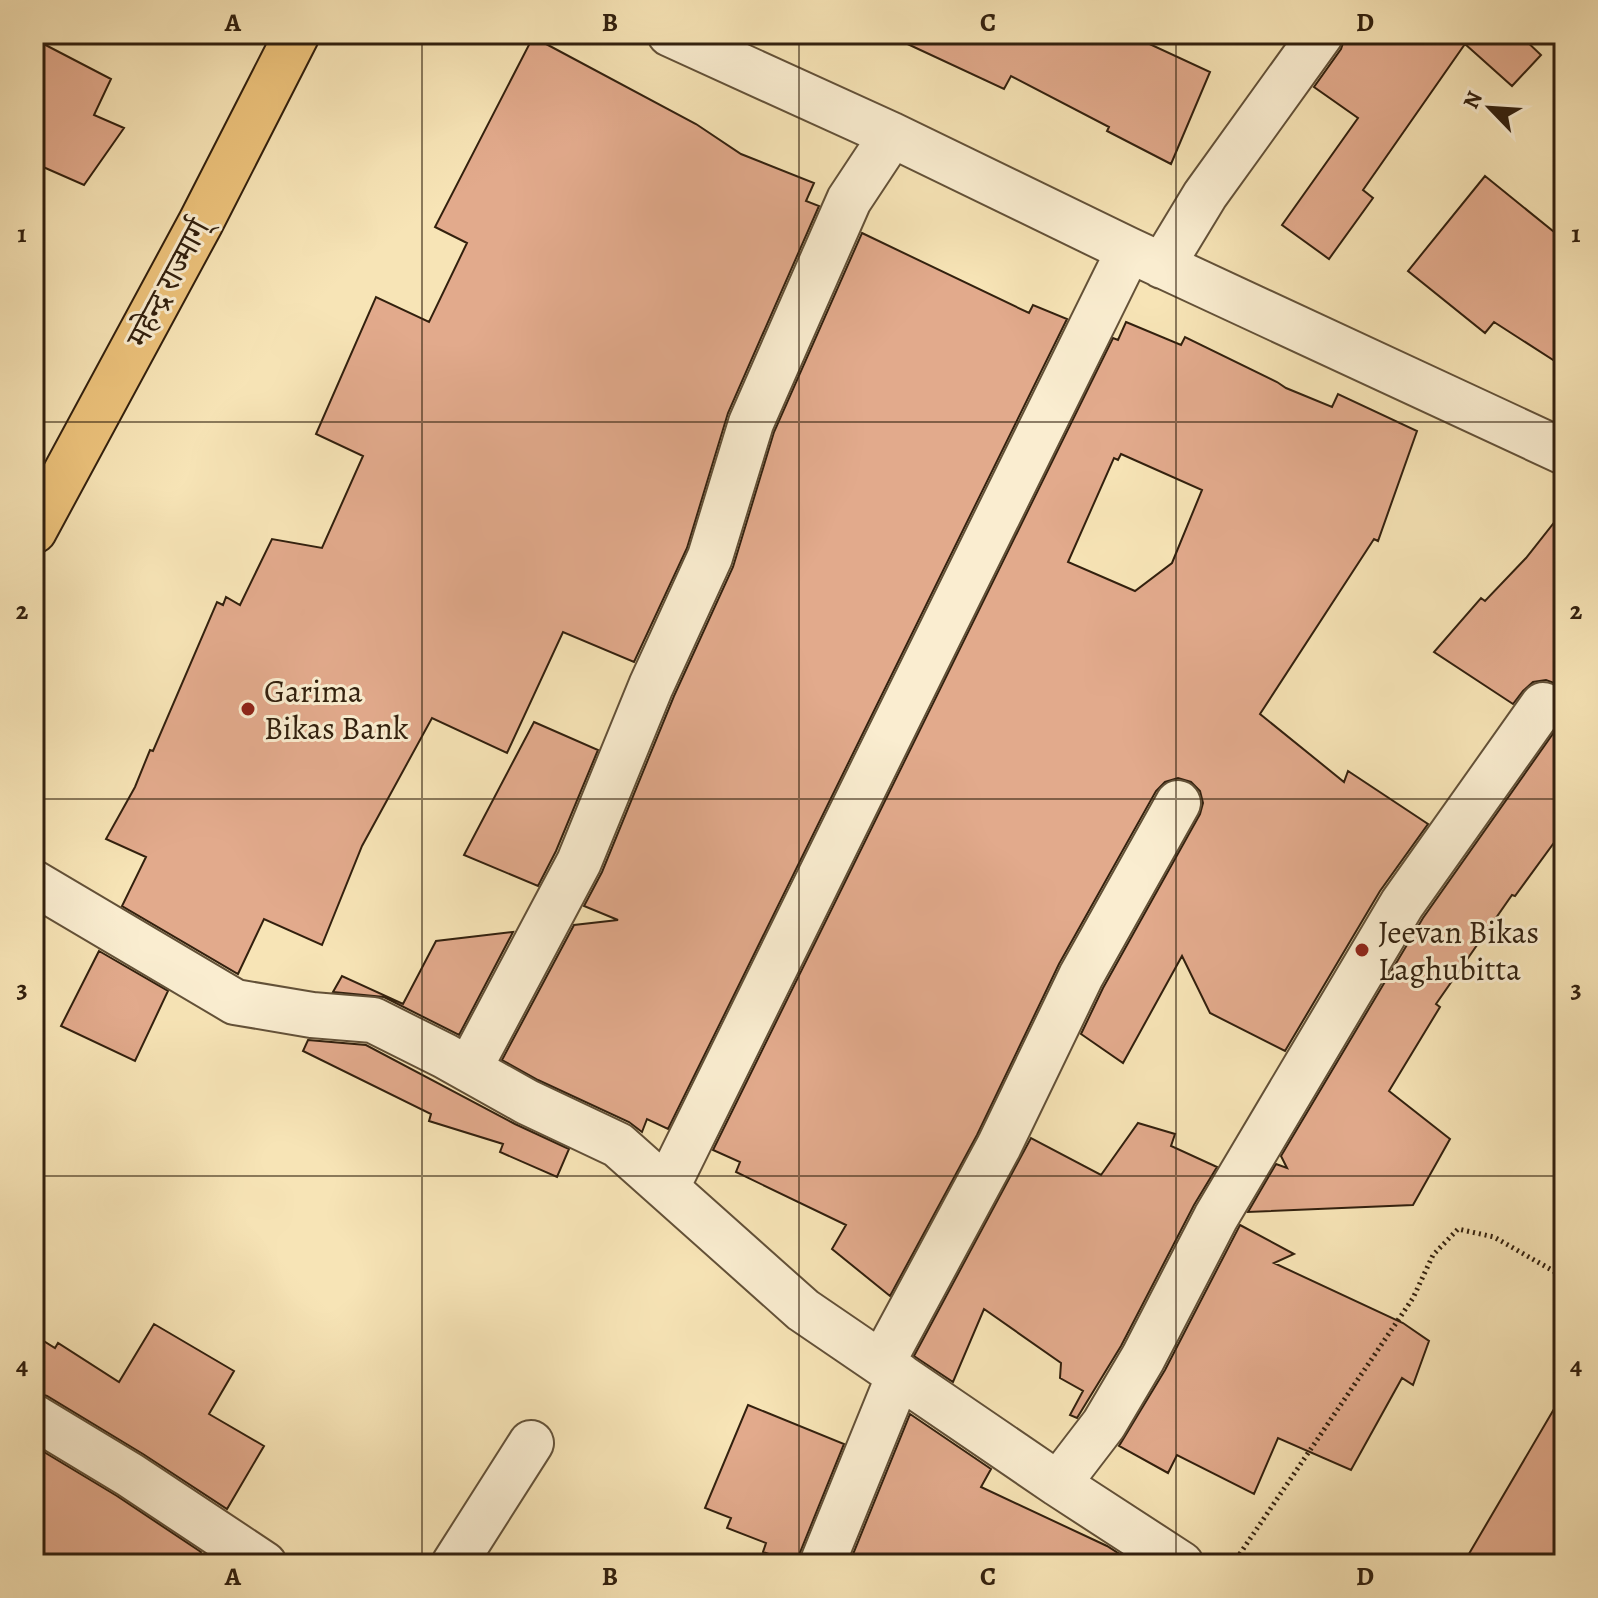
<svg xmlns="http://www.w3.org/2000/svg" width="1598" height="1598" font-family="Alegreya,'Noto Serif Devanagari',serif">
	<rect width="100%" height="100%" fill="#f7e4b6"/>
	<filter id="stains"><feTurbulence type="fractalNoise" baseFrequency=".0025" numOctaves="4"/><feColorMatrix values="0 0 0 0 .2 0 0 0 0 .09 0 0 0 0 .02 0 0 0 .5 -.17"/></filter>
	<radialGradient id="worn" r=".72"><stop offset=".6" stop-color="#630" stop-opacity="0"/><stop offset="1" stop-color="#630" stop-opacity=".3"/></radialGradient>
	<path fill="#e2aa8c" stroke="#32200e" stroke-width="2" fill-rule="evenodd" d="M886 34H1128L1210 72 1171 164 1107 131 1109 127 1011 76 1004 89Z
		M1346 34H1519L1541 55 1512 86 1465 44 1363 190 1373 198 1329 259 1282 225 1358 118 1314 87 1341 49Z
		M533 37 696 124 741 154 814 183 806 201 819 206 728 413 687 548 634 662 563 632 507 753 432 718 362 846 322 945 264 919 238 974 122 906 146 857 106 839 135 787 150 750 153 751 217 602 223 605 226 597 240 605 272 539 322 548 363 456 316 434 376 297 429 322 467 243 435 227Z
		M34 39 111 79 94 115 124 128 84 185 34 163Z
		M1485 176 1564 240V367L1494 322 1485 333 1408 271Z
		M862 233 1029 313 1033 305 1067 319 668 1129 647 1119 642 1132 629 1122 538 1080 502 1060 574 925 618 920 584 906 602 872 674 696 733 567 774 432Z
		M1126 322 1181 345 1185 337 1277 382 1286 388 1332 407 1338 394 1417 431 1378 541 1374 539 1260 714 1344 782 1348 771 1428 824 1380 891 1285 1051 1210 1013 1182 956 1123 1063 1081 1034 1103 988 1200 814 1203 803 1200 791 1191 782 1178 778 1165 782 1156 791 1059 964 977 1135 890 1296 832 1249 846 1225 736 1172 740 1162 713 1150 1113 338 1118 340ZM1121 454 1202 490 1172 563 1135 591 1068 562 1114 458 1118 460Z
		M1564 510V692L1557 684 1546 680 1533 682 1523 691 1513 704 1434 652 1481 598 1485 601 1526 558Z
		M1564 718V829L1515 896 1512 895 1436 1004 1440 1007 1389 1091 1450 1139 1413 1205 1248 1212 1276 1164 1287 1168 1281 1156 1423 918Z
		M534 722 598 750 556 851 538 886 464 855Z
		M513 932 459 1035 384 997 333 992 342 976 403 1004 436 941Z
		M99 951 168 991 135 1061 61 1026Z
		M308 1040 366 1045 515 1124 569 1149 557 1177 500 1152 503 1144 429 1121 431 1114 303 1051Z
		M1138 1123 1175 1134 1171 1146 1217 1167 1194 1205 1121 1346 1077 1418 1070 1415 1083 1391 1060 1378 1061 1363 984 1309 953 1382 914 1356 1031 1138 1101 1175Z
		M1240 1225 1294 1254 1274 1263 1403 1323 1429 1341 1413 1385 1402 1378 1351 1470 1278 1438 1254 1494 1177 1455 1168 1473 1119 1446 1165 1370Z
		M154 1324 234 1371 209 1414 264 1446 227 1509 143 1454 47 1396 34 1392V1335L55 1348 58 1343 119 1382Z
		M1564 1392V1564H1463Z
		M748 1405 844 1444 799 1555 798 1564 763 1552 766 1543 727 1528 731 1518 705 1508Z
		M910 1414 991 1469 981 1487 1107 1546 1135 1564H849Z
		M34 1446 117 1496 201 1552 194 1564H34Z"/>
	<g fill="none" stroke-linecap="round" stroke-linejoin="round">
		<g stroke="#635138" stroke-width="48">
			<path id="minor" d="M670 34 892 135 1129 250 1564 452
				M1162 266 1205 195 1321 34
				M34 883 235 1002 312 1015 373 1020 445 1056 527 1102 618 1145 803 1310 1058 1484 1181 1564
				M469 1069 579 862 651 686 710 557 751 423 849 200 892 135
				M667 1187 1129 250
				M882 1363 999 1146 1081 976 1178 803
				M34 1417 130 1475 264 1564
				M1058 1484 1104 1424 1143 1358 1216 1217 1402 904 1543 705
				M454 1564 531 1443
				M822 1564 899 1375"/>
		</g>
		<g stroke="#32200e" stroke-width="48">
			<path id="highway" d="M34 531 201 222 297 34"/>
		</g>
		<path stroke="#32200e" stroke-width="5" stroke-dasharray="2 4" stroke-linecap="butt" d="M1233 1564 1413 1298 1433 1255 1458 1229 1494 1237 1564 1277"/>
		<use href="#minor" stroke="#faedd0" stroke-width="44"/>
		<use href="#highway" stroke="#ecc27b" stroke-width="44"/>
	</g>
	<path fill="none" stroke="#32200e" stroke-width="2" stroke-opacity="0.55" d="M422 34V1564M799 34V1564M1176 34V1564M34 422H1564M34 799H1564M34 1176H1564"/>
	<g fill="#8f2418" stroke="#faedd0" stroke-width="3">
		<circle cx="248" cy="709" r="8"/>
		<circle cx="1362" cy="950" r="8"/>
	</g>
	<g text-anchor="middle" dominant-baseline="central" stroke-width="6" stroke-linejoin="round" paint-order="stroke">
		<g font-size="32" fill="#32200e" stroke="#faedd0">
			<text transform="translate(168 283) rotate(-62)">महेन्द्र राज्मार्ग्</text>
		</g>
		<g font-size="32" fill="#32200e" stroke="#faedd0" text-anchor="start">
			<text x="264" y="691">Garima<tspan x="264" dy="37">Bikas Bank</tspan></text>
			<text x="1378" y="932">Jeevan Bikas<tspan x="1378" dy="37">Laghubitta</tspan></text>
		</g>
	</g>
	<rect width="1598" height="1598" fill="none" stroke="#f7e4b6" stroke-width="88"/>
	<g transform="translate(1490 108) rotate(295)" stroke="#faedd0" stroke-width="6" paint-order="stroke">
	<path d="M0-6L14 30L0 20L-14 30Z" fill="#32200e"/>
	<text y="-12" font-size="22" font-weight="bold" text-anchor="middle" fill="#32200e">N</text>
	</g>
	<rect x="44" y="44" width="1510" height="1510" fill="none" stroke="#32200e" stroke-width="3"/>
	<g font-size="26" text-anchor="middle" font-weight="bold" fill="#32200e">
		<text x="233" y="31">A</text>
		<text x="610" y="31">B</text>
		<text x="988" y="31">C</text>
		<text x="1365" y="31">D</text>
		<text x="22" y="242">1</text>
		<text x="1576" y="242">1</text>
		<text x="22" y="619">2</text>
		<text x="1576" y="619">2</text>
		<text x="22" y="997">3</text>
		<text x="1576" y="997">3</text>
		<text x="22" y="1374">4</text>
		<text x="1576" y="1374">4</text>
		<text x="233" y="1585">A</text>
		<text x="610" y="1585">B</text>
		<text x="988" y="1585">C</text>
		<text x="1365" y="1585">D</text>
	</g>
	<rect width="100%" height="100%" filter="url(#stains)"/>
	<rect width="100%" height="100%" fill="url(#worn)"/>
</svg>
